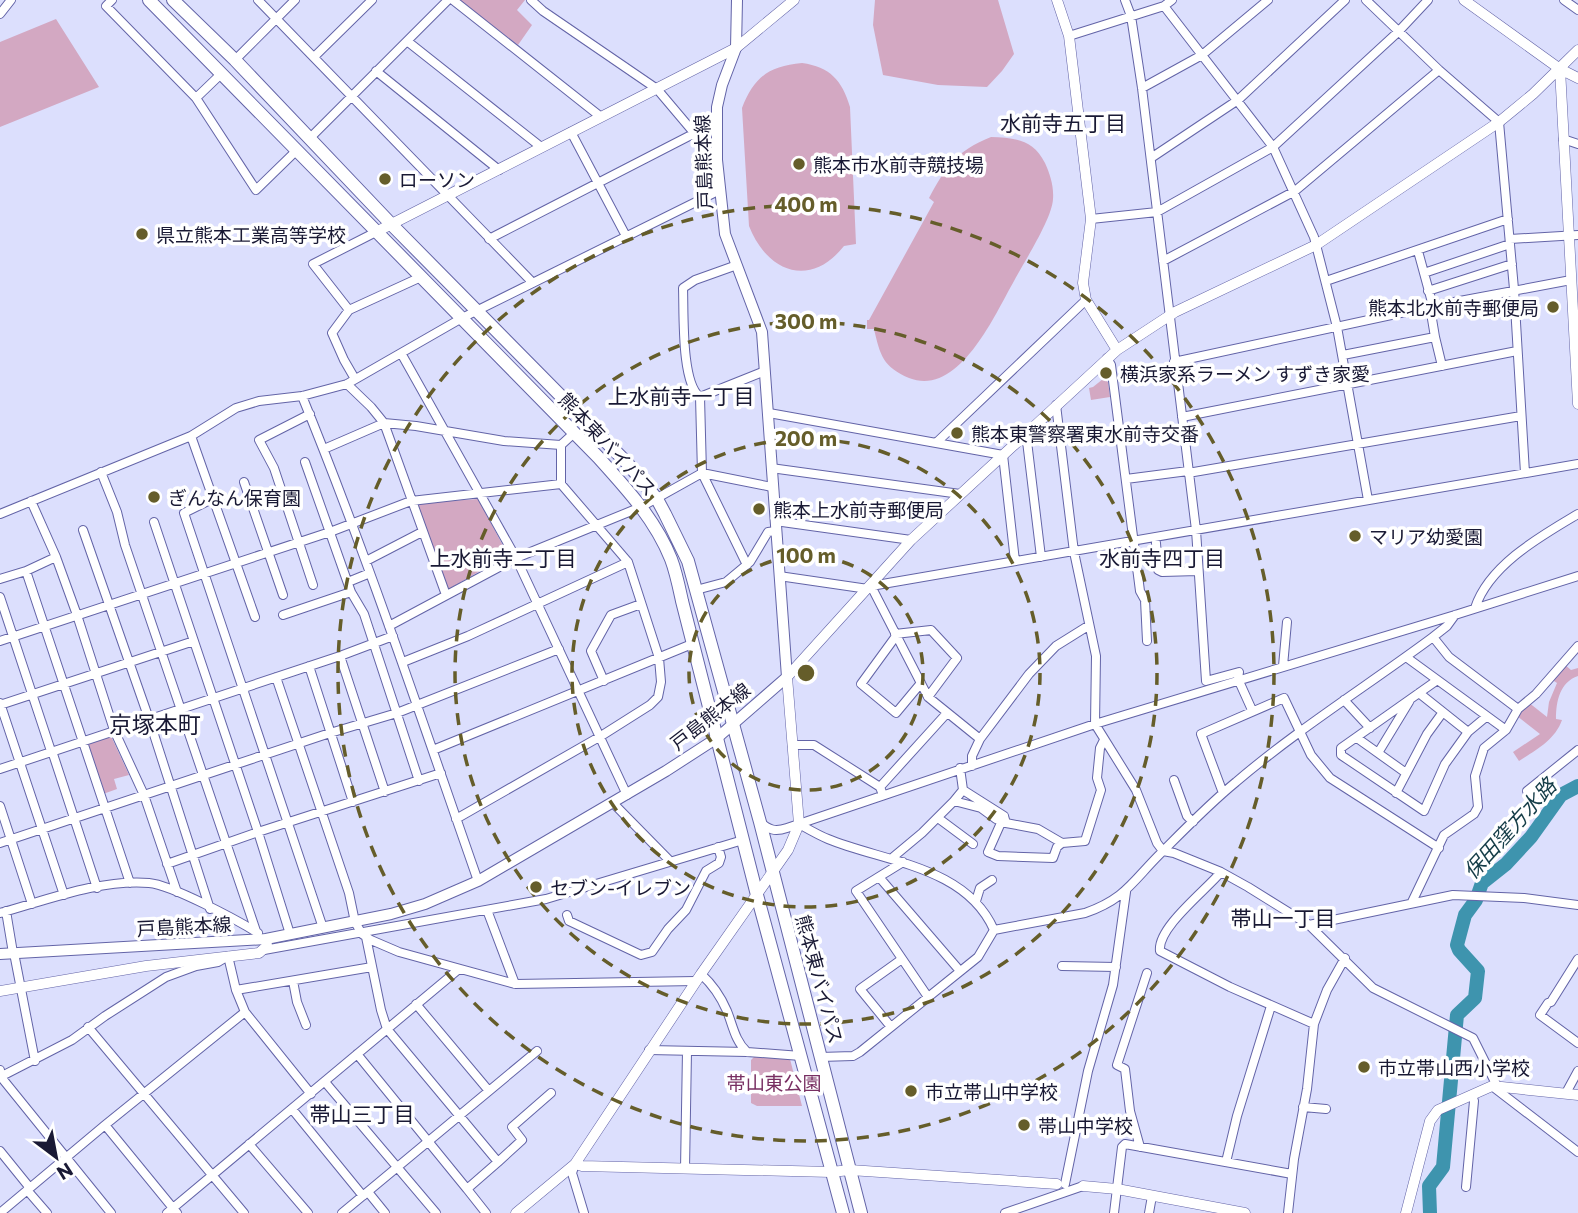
<svg xmlns="http://www.w3.org/2000/svg" width="1578" height="1213" font-family="Commissioner,'Noto Sans JP',sans-serif">
	<rect width="100%" height="100%" fill="#dcdffd"/>
	<path fill="#d3a8c2" d="M459 0H525L517 10 532 25 518 45Z
		M875 0H998L1014 54 1002 71 987 87 938 85 883 75 873 25Z
		M56 19 99 87 0 127V42Z
		M802 63C830 67 842 80 850 107L856 244 844 246C810 289 767 272 749 226L742 108C754 77 769 66 802 63Z
		M991 137C1015 138 1033 139 1045 163 1050 174 1054 186 1053 199 1052 219 1024 262 1014 281 995 314 959 398 909 378 883 367 880 355 874 329H867V320H869L934 202 929 198C947 165 955 152 991 137Z
		M1103 379 1108 382 1110 397 1091 400 1089 388 1093 387Z
		M478 499 508 555 447 590 416 506 418 503Z
		M1564 664 1571 670 1578 668V676C1560 682 1556 701 1556 719L1562 720C1555 740 1536 750 1519 761L1513 752 1540 734 1517 716 1528 702 1547 717 1549 702 1557 683 1551 679Z
		M111 736 129 775 114 779 117 789 103 794 87 744Z
		M754 1057 790 1059 802 1106H757L751 1103V1060Z"/>
	<g fill="none" stroke-linecap="round" stroke-linejoin="round">
		<path stroke="#3e94ae" stroke-width="14" d="M1430 1213 1429 1186 1443 1167 1457 1015 1475 998 1478 971 1459 950 1457 945 1465 915 1476 900 1482 883 1506 864 1531 837 1561 795 1578 786"/>
		<g stroke="#6364a7" stroke-width="10">
			<path id="minor" d="M112 0 106 6 196 98 221 74
				M258 0 533 283
				M453 0 601 117
				M531 0 543 11 657 89 717 160
				M1125 0 1131 16 1142 88 1196 530 1206 681 1239 672 1238 679 1252 710
				M1366 0 1439 70 1499 122 1514 289 1525 473
				M1564 0 1578 10
				M1164 6 1273 147 1314 237 1337 327 1368 500
				M0 14 11 0
				M1069 36 1164 6 1172 0
				M407 41 541 147
				M314 57 372 0
				M235 60 295 0
				M376 71 499 170
				M1142 88 1202 55 1268 0
				M196 98 256 190 296 151
				M571 132 626 236
				M309 139 448 0
				M1563 139 1578 144
				M1151 158 1238 100 1345 0
				M1091 219 1157 212 1273 147 1398 32 1428 0
				M489 239 695 133
				M1510 239 1578 235
				M1418 251 1433 306
				M1163 261 1295 191 1439 70
				M1424 273 1510 244
				M1326 281 1508 219
				M1428 291 1512 264
				M1430 307 1435 337
				M349 310 421 277
				M401 353 516 558 627 795
				M1343 355 1435 337 1442 366
				M1107 358 1111 365 1140 591 1145 600 1147 641
				M1174 362 1433 306 1571 280
				M355 379 344 360 332 333 349 310 313 264 376 232
				M347 384 371 407 384 423 446 595
				M302 396C367 555 421 718 478 881
				M700 397C681 383 684 313 683 288L695 280 737 265
				M1056 405 1074 552 1096 656 1095 724 1136 790 1157 843 1163 851 1174 853 1221 872 1248 887 1309 925 1373 988 1473 1038 1497 1086
				M769 413 1003 455 1015 561
				M310 414 259 440 274 468 313 585
				M1182 417 1517 351
				M1026 433 1041 557
				M191 436 255 617
				M937 442 1086 300
				M324 449 384 423 416 426 504 441 561 445
				M305 462 351 592 364 614 419 781
				M771 468 960 494
				M101 472 117 512 125 545 256 931
				M1188 473 1521 416
				M1126 479 1188 471
				M244 482 283 595
				M212 499 184 513 323 928
				M31 501 56 557 77 615 114 730 144 795 177 892
				M0 514 191 436 236 408 259 401 302 396 347 384 462 318 720 190
				M775 521 911 540
				M154 522 258 832 290 934
				M83 530 149 719 210 909
				M1156 543 1158 570 1162 572 1198 571
				M366 561 422 532
				M747 565 702 473 700 397 765 371
				M26 571 130 883
				M779 576 868 589
				M0 579 26 571 56 557
				M348 582 370 573
				M696 590 726 582 750 562 768 532 776 531
				M0 597 51 751
				M1475 608C1489 565 1541 536 1578 514
				M283 615 351 592
				M389 626 516 558 641 507 702 473 772 487
				M895 634 931 630 957 658 928 697
				M896 636 861 684 896 713 921 683
				M1433 637 1449 657 1518 709
				M0 641 330 532 411 501 561 484
				M340 656 385 792
				M1406 657 1506 730
				M403 662 468 636 628 562
				M309 666 353 802
				M1283 666 1287 622
				M276 677 349 893 355 922 362 934 371 940 399 952 515 984 696 981
				M604 681 591 651 611 615 641 604
				M1436 681 1341 748V755L1424 811 1445 764 1468 732 1486 717
				M1419 693 1468 732
				M1344 700 1370 728
				M0 703 64 895
				M0 705 194 641
				M1357 738 1406 773
				M980 739 928 697 871 586 1578 464
				M792 745H814L880 787 883 795
				M433 750 692 644
				M52 751 97 888
				M1378 753 1409 702
				M972 766V756L980 739 1029 674 1056 646 1088 626
				M960 768 963 790
				M0 769 340 656 393 636
				M1174 780 1187 816 1193 822
				M880 787 947 713
				M1527 791 1578 750
				M1223 793 1201 734 1284 698 1311 755 1330 778 1439 848
				M1396 793 1427 734 1443 712
				M613 803 670 861
				M0 806 32 904
				M1004 816 988 852 998 856 1053 858 1057 847 1062 843
				M938 818 973 844
				M456 819 601 736 650 705 658 697 661 682 659 658 628 562 561 484V445L573 434
				M996 819 981 808 954 801 963 790 1004 816 1006 823 1038 829 1062 843 1085 841 1101 790 1097 778 1100 748 1104 740
				M760 822C769 830 775 832 787 828L1095 724 1455 615 1578 576
				M799 824C808 829 818 835 828 839 884 862 966 866 994 930
				M0 843 330 733 397 713 559 649
				M892 858 922 833 954 801
				M903 862 856 891 928 997
				M167 864 258 832 441 773
				M1221 872C1205 891 1157 928 1160 951L1230 987 1314 1024
				M879 877 960 971
				M976 901 980 888 992 880
				M1412 902 1444 835 1474 814 1478 807 1475 776 1484 748 1506 730 1518 709 1536 694 1578 646
				M487 910 515 984
				M6 911 13 953
				M0 913C47 900 100 879 149 883 172 885 237 920 258 933
				M567 915 569 921 641 955 652 952 668 929 686 910 706 871 719 863 721 857 718 847
				M1309 925 1453 895 1524 898 1578 905
				M994 930 1085 913C1125 899 1132 882 1159 855 1184 830 1209 804 1236 782 1298 729 1367 686 1433 637L1447 626 1455 615
				M366 937 381 1010 387 1029 498 1162 467 1189 486 1213
				M264 950 546 899 743 840
				M14 953 35 1061
				M1578 959 1551 1002 1548 1003 1540 1015 1578 1043
				M1062 966 1116 967
				M701 974C712 984 721 997 727 1011 733 1026 735 1041 747 1052
				M293 981 297 1002 306 1025
				M236 990 372 967
				M416 1004 489 1091
				M88 1027 244 1213
				M891 1027 860 989 902 959
				M649 1050 747 1052 801 1056
				M357 1054 467 1189
				M820 1057 853 1056 860 1052 978 957 994 930
				M0 1070 1 1077 111 1213
				M0 1077 72 1040 105 1016 166 977 196 966 218 962 228 956 236 990 245 1012 311 1094
				M325 1082 436 1213
				M1492 1086 1578 1152
				M1566 1093 1578 1071
				M1303 1107 1326 1109
				M292 1109 363 1196
				M105 1125 177 1213
				M249 1144 308 1213
				M1140 1147 1130 1111 1125 1069 1117 1065 1147 973
				M0 1151 30 1188
				M498 1162 522 1140 512 1127 551 1093
				M1226 1162 1237 1116 1271 1006
				M575 1164 572 1173 584 1213
				M685 1169 687 1051
				M1065 1184 1088 1071 1113 985 1126 892
				M1466 1187 1474 1101 1472 1095
				M27 1190 47 1213
				M368 1192 385 1213
				M0 1213 105 1125 245 1012
				M167 1213 459 969
				M342 1213 537 1051
				M1005 1213 1083 1186
				M1114 1213 1122 1147 1125 1144 1292 1174
				M1149 1213 1152 1196
				M1288 1213 1294 1159 1307 1089 1314 1024 1327 990 1345 958"/>
		</g>
		<g stroke="#6364a7" stroke-width="11">
			<path id="tertiary" d="M1057 0 1069 36 1091 219 1083 283 1086 300 1117 350
				M1464 0 1560 69 1578 78
				M1560 69 1578 404
				M376 232 736 48 794 0
				M0 991 146 966 259 953 267 946 266 939
				M575 1164 582 1166 831 1172 850 1170 1057 1184
				M1083 1186 1117 1189 1245 1213
				M516 1213 575 1164 701 974 788 850 799 824 787 677 911 540 1117 350 1175 312 1316 245 1499 122 1533 94 1578 50
				M1406 1213 1430 1121 1438 1110 1492 1086 1578 1095"/>
		</g>
		<g stroke="#6364a7" stroke-width="12">
			<path id="secondary" d="M0 954 266 939 391 914 425 904 478 881 666 771 717 738 787 677 762 332 725 234 717 160V107L722 85 736 48 737 0"/>
		</g>
		<g stroke="#6364a7" stroke-width="14">
			<path id="trunk" d="M149 0 598 457C626 488 655 519 671 559 676 572 679 587 682 601L757 895 843 1213
				M173 0 235 60 391 224 628 464 657 499 665 514 688 561 760 822 861 1213"/>
		</g>
		<use href="#minor" stroke="#fff" stroke-width="8"/>
		<use href="#tertiary" stroke="#fff" stroke-width="10"/>
		<use href="#secondary" stroke="#fff" stroke-width="10"/>
		<use href="#trunk" stroke="#fff" stroke-width="12"/>
	</g>
	<g fill="none" stroke="#655d2a" stroke-width="3.5" stroke-dasharray="12 9">
		<circle cx="806" cy="673" r="117"/>
		<circle cx="806" cy="673" r="234"/>
		<circle cx="806" cy="673" r="351"/>
		<circle cx="806" cy="673" r="468"/>
	</g>
	<g fill="#655d2a" stroke="#fff" stroke-width="2.5">
		<circle cx="799" cy="164" r="7"/>
		<circle cx="385" cy="179" r="7"/>
		<circle cx="142" cy="234" r="7"/>
		<circle cx="1553" cy="307" r="7"/>
		<circle cx="1106" cy="373" r="7"/>
		<circle cx="957" cy="433" r="7"/>
		<circle cx="154" cy="497" r="7"/>
		<circle cx="759" cy="509" r="7"/>
		<circle cx="1355" cy="536" r="7"/>
		<circle cx="536" cy="887" r="7"/>
		<circle cx="1364" cy="1067" r="7"/>
		<circle cx="911" cy="1091" r="7"/>
		<circle cx="1024" cy="1125" r="7"/>
	</g>
	<g text-anchor="middle" dominant-baseline="central" stroke-width="7" stroke-linejoin="round" paint-order="stroke">
		<g font-size="19" fill="#191934" stroke="#fff">
			<text transform="translate(703 162) rotate(-92)">戸島熊本線</text>
			<text transform="translate(608 444) rotate(47)">熊本東バイパス</text>
			<text transform="translate(710 716) rotate(-38)">戸島熊本線</text>
			<text transform="translate(184 926) rotate(-3)">戸島熊本線</text>
			<text transform="translate(820 979) rotate(75)">熊本東バイパス</text>
		</g>
		<g font-size="19" fill="#191934" stroke="#fff" text-anchor="start">
			<text x="813" y="164">熊本市水前寺競技場</text>
			<text x="399" y="179">ローソン</text>
			<text x="156" y="234">県立熊本工業高等学校</text>
			<text x="1539" y="307" text-anchor="end">熊本北水前寺郵便局</text>
			<text x="1120" y="373">横浜家系ラーメン すずき家愛</text>
			<text x="971" y="433">熊本東警察署東水前寺交番</text>
			<text x="168" y="497">ぎんなん保育園</text>
			<text x="773" y="509">熊本上水前寺郵便局</text>
			<text x="1369" y="536">マリア幼愛園</text>
			<text x="550" y="887">セブン-イレブン</text>
			<text x="1378" y="1067">市立帯山西小学校</text>
			<text x="925" y="1091">市立帯山中学校</text>
			<text x="1038" y="1125">帯山中学校</text>
		</g>
		<g font-size="19" fill="#782f62" stroke="#fff">
			<text x="774" y="1082">帯山東公園</text>
		</g>
		<g font-size="21" fill="#191934" stroke="#fff">
			<text x="1063" y="122">水前寺五丁目</text>
			<text x="681" y="395">上水前寺一丁目</text>
			<text x="503" y="557">上水前寺二丁目</text>
			<text x="1162" y="557">水前寺四丁目</text>
			<text x="1283" y="917">帯山一丁目</text>
			<text x="362" y="1113">帯山三丁目</text>
		</g>
		<g font-size="21" font-style="italic" fill="#143c47" stroke="#fff">
			<text transform="translate(1509 828) rotate(-48)">保田窪方水路</text>
		</g>
		<g font-size="23" fill="#191934" stroke="#fff">
			<text x="155" y="724">京塚本町</text>
		</g>
	</g>
	<circle cx="806" cy="673" r="10" fill="#655d2a" stroke="#fff" stroke-width="3.5"/>
	<g font-size="21" text-anchor="middle" font-weight="bold" fill="#655d2a" stroke="#fff" stroke-width="7" stroke-linejoin="round" paint-order="stroke">
		<text x="806" y="212">400 m</text>
		<text x="806" y="329">300 m</text>
		<text x="806" y="446">200 m</text>
		<text x="806" y="563">100 m</text>
	</g>
	<g transform="translate(56 1157) rotate(148)" stroke="#ffffff" stroke-width="5" paint-order="stroke">
	<path d="M0-5L12 26L0 18L-12 26Z" fill="#191934"/>
	<text y="-10" font-size="19" font-weight="bold" text-anchor="middle" fill="#191934">N</text>
	</g>
</svg>
